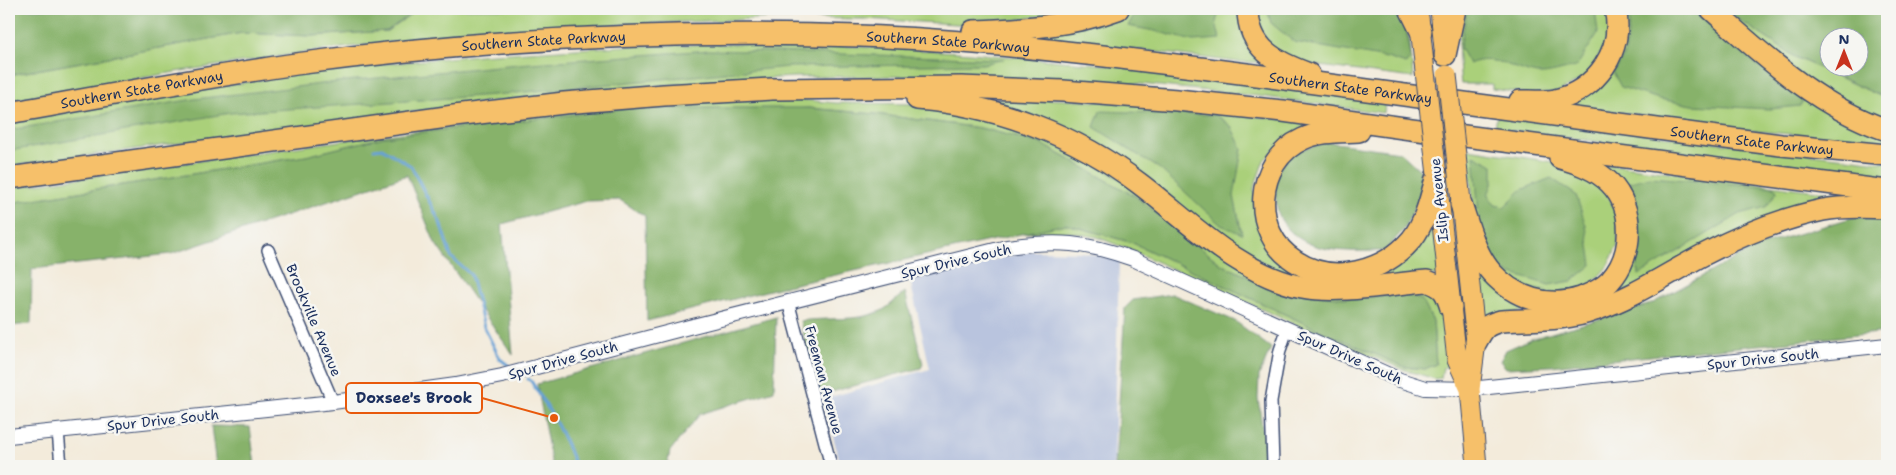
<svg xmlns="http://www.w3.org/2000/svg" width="1896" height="475" font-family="'Shantell Sans',sans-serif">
	<rect width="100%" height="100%" fill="#f6f6f2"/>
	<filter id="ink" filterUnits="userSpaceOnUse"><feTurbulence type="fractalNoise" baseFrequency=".02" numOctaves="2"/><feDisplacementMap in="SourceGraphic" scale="10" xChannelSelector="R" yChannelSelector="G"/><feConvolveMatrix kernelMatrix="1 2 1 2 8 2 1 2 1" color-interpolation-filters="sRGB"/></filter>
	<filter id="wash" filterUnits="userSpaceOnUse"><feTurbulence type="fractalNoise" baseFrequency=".0096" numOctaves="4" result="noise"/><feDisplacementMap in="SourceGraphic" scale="20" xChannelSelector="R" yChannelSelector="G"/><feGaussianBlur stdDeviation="1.12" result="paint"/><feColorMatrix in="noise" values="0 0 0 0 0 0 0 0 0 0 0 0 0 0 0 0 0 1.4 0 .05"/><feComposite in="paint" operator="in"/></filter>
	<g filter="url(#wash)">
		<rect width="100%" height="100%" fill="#f3ebdb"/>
		<path fill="#b9c4de" d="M1031 251 1081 252 1119 260 1114 466H841L823 399 930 369 910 280Z"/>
		<path fill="#aad07a" stroke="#62806c" d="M418 9H1097L975 25 865 19 777 18 609 25 416 39 308 52 181 71 9 101V75L242 33 311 36 387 31Z
			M1130 9H1239L1260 57 1258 62H1238L1043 38 1044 30 1094 21Z
			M1251 9H1402L1410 42 1413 78 1297 63 1272 52Z
			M1464 9H1609L1610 37 1586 77 1558 92 1531 94 1492 89V84H1461C1458 57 1457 34 1464 9Z
			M1622 9H1703L1887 134V143L1746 130 1563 104 1584 91Z
			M1718 9H1729L1738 19 1795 57 1887 99V122L1816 88Z
			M790 43 957 52 1130 67 1385 101 1384 113 1258 96 1131 83 959 76 794 77 632 87 485 102 9 166V122L320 70 479 55 626 46Z
			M784 98 836 103 920 104 987 116 1108 168 1267 281 1429 285 1440 294 1447 367 1443 368 1441 378 1435 379 1405 370 1317 334 1135 252 1097 237 1068 232 1025 233 1066 224 1133 243 1312 327 1405 367 1425 369 1436 364 1433 321 1345 298 1275 289 1221 264 1135 196 1040 143 980 128 875 114 808 108 384 137 307 156 9 203V188L354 139 528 117 629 106Z
			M996 99C1099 97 1203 111 1306 122L1305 129 1286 139 1264 160 1254 188 1256 218 1273 250 1354 277 1426 226 1431 230 1438 229 1443 274 1347 283 1284 275 995 106Z
			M1497 116 1887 163V180L1495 128Z
			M1468 149 1573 165 1608 193 1617 218 1618 245 1607 267 1591 285 1568 294 1539 295 1497 272 1476 228Z
			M1607 164 1848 195 1846 202 1619 294 1485 318 1480 312 1477 261 1490 281 1588 299 1629 249 1604 171Z"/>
		<path fill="#87b26a" stroke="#517064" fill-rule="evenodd" d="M9 9H418L387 31 311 36 242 33 9 75Z
			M1137 9H1220L1216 22 1220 39 1193 41 1155 31 1128 26Z
			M1267 9H1402L1411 56 1406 64 1387 58 1294 42 1271 23Z
			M1467 9H1595L1598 33 1576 67C1565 69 1548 75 1537 74 1513 70 1494 53 1469 64L1460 48Z
			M1628 9H1696L1737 49 1803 100 1800 106 1770 109 1692 105 1659 99 1621 87 1613 72 1625 54 1629 25Z
			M1729 9H1887V99L1795 57 1738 19ZM1828 38H1858V68H1828Z
			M710 50 1004 59 983 64 788 67 494 95 230 113 9 151V130L195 99 346 81 518 64Z
			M628 108H808L875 114 980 128 1040 143 1135 196 1221 264 1275 289 1345 298 1405 295 1422 300 1433 321 1436 364 1425 369 1405 367 1312 327 1133 243 1066 224 782 287 647 321 645 216 620 200 587 201 502 224 513 355 435 243 407 175 171 254 32 269 31 324 9 326V203L306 156 384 137Z
			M1100 111 1216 115 1231 126 1242 149 1234 196 1242 234 1221 225 1160 169 1094 127Z
			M1329 142 1400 152 1421 171 1420 196 1404 229 1385 251C1348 251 1302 256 1280 218 1276 210 1275 187 1274 176L1292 152Z
			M1474 155 1493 165V181L1488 195 1495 205 1504 207 1521 190 1551 178 1576 195 1586 226 1592 265 1572 281 1549 285 1502 271 1480 229Z
			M1650 177 1775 187 1777 192 1766 207 1740 214 1639 275C1634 257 1639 252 1639 236 1639 218 1634 200 1630 182Z
			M1854 217 1887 218V332L1551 366 1506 368 1500 361 1506 350 1531 339 1651 304 1758 246Z
			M905 292 923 364 921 368 820 395 800 321C825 317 858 322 881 311 889 307 897 298 905 292Z
			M1172 294 1235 321 1271 348 1259 376 1258 398 1266 455 1259 466H1115L1125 308 1133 300Z
			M776 317 774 391 700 414 670 451 667 466H552L537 384Z
			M211 426 250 427 255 466H216Z"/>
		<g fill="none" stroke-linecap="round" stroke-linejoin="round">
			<path stroke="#65a1d6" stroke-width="3" d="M374 149 382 148 411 166 440 222 451 257 471 275 484 327 500 359 508 365
				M528 379 531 381C548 408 565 435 575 466"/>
		</g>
	</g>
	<g filter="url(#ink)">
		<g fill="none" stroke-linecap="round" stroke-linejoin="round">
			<g stroke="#3b4b71" stroke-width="14">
				<path id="minor" d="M268 250 333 402
					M788 301 831 466
					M58 431 61 466
					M1273 466 1271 401 1280 350 1287 330"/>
			</g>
			<g stroke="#3b4b71" stroke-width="16">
				<path id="tertiary" d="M9 436 333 402 456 385 502 376 689 327 1007 247C1057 240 1086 242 1133 259L1400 380 1425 388 1470 389 1887 345"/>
			</g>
			<g stroke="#3b4b71" stroke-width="21">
				<path id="primary" d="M1440 9 1444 49
					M1419 17 1424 63
					M1456 155 1476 342 1470 389 1477 466
					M1437 179 1457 360 1470 389"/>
			</g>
			<g stroke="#3b4b71" stroke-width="24">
				<g id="motorway">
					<path d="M1248 9C1248 49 1276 62 1309 74"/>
					<path d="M1410 9 1421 31"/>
					<path d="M1711 9C1765 57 1817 106 1887 130"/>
					<path d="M973 31C1022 29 1072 26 1118 9"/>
					<path d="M1445 55 1455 9"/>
					<path d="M917 99C997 105 1076 135 1140 184 1190 222 1239 274 1302 287 1341 294 1388 284 1427 281 1444 287 1446 292 1451 308"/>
					<path d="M1520 101C1531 101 1544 102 1555 100 1596 91 1625 50 1615 9"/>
					<path id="s1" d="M9 113C104 96 200 78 296 64 482 39 672 30 860 36 1000 41 1139 60 1278 78 1419 97 1561 116 1702 135L1781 145 1887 155"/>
					<path d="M1359 131C1340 132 1320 131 1303 139 1254 161 1250 233 1295 261 1333 286 1384 272 1412 239 1426 221 1431 197 1437 175"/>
					<path d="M9 178 454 116 564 103 664 95 772 89 961 87 1063 91 1177 100 1283 111 1411 129 1887 191"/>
					<path d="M1461 204C1469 227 1475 254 1492 273 1515 298 1548 309 1581 298 1591 294 1603 289 1610 281 1634 255 1635 208 1610 183 1596 169 1578 163 1560 158"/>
					<path d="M1476 342C1484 328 1485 325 1501 321 1532 319 1566 321 1595 310 1634 297 1667 274 1703 255 1741 235 1780 219 1823 210 1843 206 1867 207 1887 208"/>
				</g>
			</g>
			<use href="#minor" stroke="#fff" stroke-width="11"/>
			<use href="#tertiary" stroke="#fff" stroke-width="14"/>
			<use href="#primary" stroke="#f6c06b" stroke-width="19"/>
			<use href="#motorway" stroke="#f6c06b" stroke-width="21"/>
			<g stroke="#3b4b71" stroke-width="21" stroke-linecap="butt">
				<path id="primary-bridge" d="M1424 63 1437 175
					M1447 75 1456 155"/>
			</g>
			<use href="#primary-bridge" stroke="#f6c06b" stroke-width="19"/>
		</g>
	</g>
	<g text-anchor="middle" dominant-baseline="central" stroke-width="5" stroke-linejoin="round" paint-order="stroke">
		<g font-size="14" fill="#1b2f5e" stroke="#f6f6f2">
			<text stroke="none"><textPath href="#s1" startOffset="540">Southern State Parkway</textPath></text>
			<text stroke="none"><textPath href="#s1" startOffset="945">Southern State Parkway</textPath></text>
			<text stroke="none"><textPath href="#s1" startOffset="1350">Southern State Parkway</textPath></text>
			<text stroke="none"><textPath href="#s1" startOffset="135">Southern State Parkway</textPath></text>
			<text stroke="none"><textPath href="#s1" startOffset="1755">Southern State Parkway</textPath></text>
			<text transform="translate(1439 200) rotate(-96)">Islip Avenue</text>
			<text transform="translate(956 261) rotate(-13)">Spur Drive South</text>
			<text transform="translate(314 320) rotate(67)">Brookville Avenue</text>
			<text transform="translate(1350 357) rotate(24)">Spur Drive South</text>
			<text transform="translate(1763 359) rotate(-6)">Spur Drive South</text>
			<text transform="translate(563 360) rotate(-15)">Spur Drive South</text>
			<text transform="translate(824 380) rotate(75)">Freeman Avenue</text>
			<text transform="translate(163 420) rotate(-6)">Spur Drive South</text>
		</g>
	</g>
	<path fill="none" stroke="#e8590c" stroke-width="2" d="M554 418L482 398"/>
	<circle fill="#e8590c" stroke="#f6f6f2" stroke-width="2" cx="554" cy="418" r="5"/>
	<rect fill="#f6f6f2" stroke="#e8590c" stroke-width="2" x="346" y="383" width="136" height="30" rx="5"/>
	<g font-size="15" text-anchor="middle" font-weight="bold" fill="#1b2f5e">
		<text x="414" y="403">Doxsee's Brook</text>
	</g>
	<rect width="1896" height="475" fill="none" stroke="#f6f6f2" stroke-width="30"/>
	<g transform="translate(1844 52)"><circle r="24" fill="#f6f6f2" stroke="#9ea6b7"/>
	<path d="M0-4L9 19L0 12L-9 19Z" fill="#c8321e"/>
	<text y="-8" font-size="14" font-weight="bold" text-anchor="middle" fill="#1b2f5e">N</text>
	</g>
</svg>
